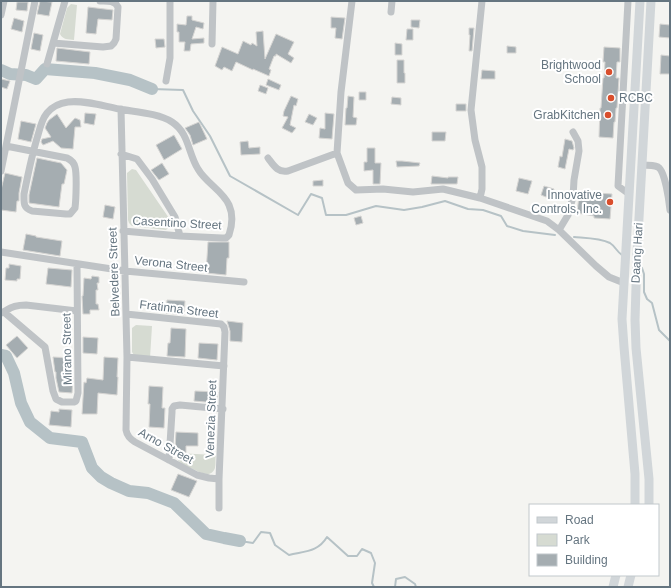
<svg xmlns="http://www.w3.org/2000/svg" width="671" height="588" font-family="Helvetica,sans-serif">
	<rect width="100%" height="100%" fill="#f4f4f1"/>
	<path fill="#d6dbd2" d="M71 4 77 5 74 40C68 39 63 40 60 34L67 8Z
		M132 169 136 170 171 221 170 226 166 230 132 226 129 223 128 220 127 173Z
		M136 325 152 326 150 358 134 355 132 352V328Z
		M175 453 216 455C215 459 216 464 215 468 211 479 199 472 193 469 189 467 184 466 181 463 177 460 176 457 175 453Z"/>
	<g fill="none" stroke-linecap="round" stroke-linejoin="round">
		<path stroke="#b6c2c6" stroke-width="2" d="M152 89 183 90 193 111 210 136 230 176 298 215 311 194 322 198 326 215H346L376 206 404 210 422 207 445 201 468 209 483 210 501 216 507 226 523 231 555 235
			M574 237C586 238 600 238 610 243 615 246 617 252 622 255
			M640 267 642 268 644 274V292L647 299 652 303 659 330 670 341
			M240 541 253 543 261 532 270 533 275 545 289 555C305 551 318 552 327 537L348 556H357L362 549 371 553 375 563 372 583 374 587
			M395 587 396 579 405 577 415 584 416 587"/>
		<path stroke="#b6c2c6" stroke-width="12" d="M1 70 10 74 26 75 36 79 45 69 95 73 130 80 152 89
			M1 355 6 356 14 373 21 403 30 422 50 438 82 442 92 468 101 477 111 483 129 491 148 493 174 503 206 534 224 538 240 541"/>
	</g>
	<path fill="#a5adb1" stroke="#d6d5d3" d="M40 1 52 2 49 16 37 14Z
		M17 2H28L27 11 16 10Z
		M88 7 113 10 112 20 98 19 96 34 86 33Z
		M187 16H192V20L204 23 203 29 196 27 192 39 204 38V43L191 44 190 51H184L185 42H179V32H177V24L186 25Z
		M331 17 345 18 342 39 335 38 336 28H331Z
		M14 18 24 21 22 32 11 29Z
		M411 20H420L419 28 411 27Z
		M660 24 670 25V38L659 37Z
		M469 28H474L472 51H469L470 35H469Z
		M407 29H413V40H406Z
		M263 31 265 59 276 34 294 42 288 54 294 58 291 63 276 54V56H274L269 69 271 70 269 76 253 69V70L236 62 232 71 224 67 222 70 215 66 222 47 238 54 243 41 251 45 252 43 257 46 256 32Z
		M34 33 43 35 40 51 31 49Z
		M155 39H164L165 47 156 48Z
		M395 43 402 44V55H395Z
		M507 46 516 47V53H507Z
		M604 47 620 48V62H617L616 78H619L617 108H616L615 122H614L613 138 599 137 600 108H601L603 78H604L605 62H603Z
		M57 48 90 52 89 64 56 61Z
		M661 55 670 56V74H660Z
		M397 60H404V73H405V83H397Z
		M482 70 495 71V79H481Z
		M1 79 10 81 7 89 1 87Z
		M268 79 281 85 279 90 266 85Z
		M260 85 268 88 266 94 258 91Z
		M359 92H366V100H359Z
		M291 96 298 99 296 106 294 105 290 125 296 128 292 133 282 128 288 117 283 116 284 111Z
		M348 96 354 97 353 117 357 118 356 125H345L346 108H347Z
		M392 97 401 98V105L391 104Z
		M456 104H466V111H456Z
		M85 113 96 114 94 125 84 123Z
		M325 113 334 114 332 139 319 138 320 128 325 129Z
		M57 114 66 128 75 118 80 120 81 127H75L73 149 61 148 53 141 43 145 41 142 42 139 51 137 45 128 47 123 49 120Z
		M309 114 317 118 313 125 305 122Z
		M21 121 36 124 31 142 18 139Z
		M199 122 207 139 193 145 190 135 185 128Z
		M432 132H446L445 141H432Z
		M174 135 182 149 164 160 156 145Z
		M565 139 572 141 574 148 573 150 569 149 565 169 558 167 560 156 562 157Z
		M248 141 249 148 260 147V154L241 155 240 142Z
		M367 148H375V163H381L380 184H373V170L364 171V162H367Z
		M37 158 61 163 67 170 64 184H62L59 207 29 203V195Z
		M396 161H402L420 163 419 166 397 167Z
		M162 163 169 174 159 180 151 170Z
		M5 173 22 177 19 193V201H17L16 212 1 210V190Z
		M432 176 448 178V177H458L457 184H431Z
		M519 178 532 181 528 194 516 191Z
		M323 180V186H313V181Z
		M544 186 554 189 551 199 541 195Z
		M596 193 612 194 610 219 594 218V216L577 213 579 196 595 198Z
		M105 205 115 207 113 219 103 217Z
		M361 216 363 223 356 225 354 218Z
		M26 234 36 236V237L62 241 60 256 23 250Z
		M208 242H229V258H227L226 275 206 273Z
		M9 264 21 266 20 279H17V281L5 280 6 268H9Z
		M48 268 72 270 71 287 46 284Z
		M92 276 99 277V283H97L98 290H96V304H98L99 310H90V314H83L82 296H83L84 278 91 279Z
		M167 300 185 301 184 315 166 313Z
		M227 321 243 323 242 342 230 341V331Z
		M171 328 186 329 185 357 167 356 168 343H170Z
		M17 336 28 348 17 358 6 345Z
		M83 337 98 338 97 354 83 353Z
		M199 343 218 344 217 360 198 358Z
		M53 357 72 358 71 377H73L72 393 59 392 56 378V372H55Z
		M104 357 118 358 117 377H118L117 395 98 393 97 414H82L84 382 86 383 87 378 103 380Z
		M149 386 163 387 162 408H165L164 428 149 427 150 404H148Z
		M195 391 218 392 217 403 194 401Z
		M59 409 72 410 71 427 49 425 51 411 59 412Z
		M176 432 198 433V446H186V453L175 449Z
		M178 474 197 481 189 497 171 490Z"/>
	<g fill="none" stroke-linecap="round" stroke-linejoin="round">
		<path stroke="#bfc3c6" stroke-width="7" d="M352 1 341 92 337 153 348 183 356 190 383 189 413 192 443 189 480 198 547 221 559 230 596 266 609 277 624 283
			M628 1 618 186 629 194
			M391 12 392 1
			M1 15 4 1
			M53 43 103 47 111 46 114 43 116 39 118 7C115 0 106 1 100 1
			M212 44 213 1
			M47 64 65 1
			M166 81 170 58V1
			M121 109 127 357 126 430C127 436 130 439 135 442L197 475 209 478 219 479
			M6 146 67 158C71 160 74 162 75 167 77 174 76 200 75 208L70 214H66L32 211C23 208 24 203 24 194 28 174 32 154 38 135 40 127 42 119 47 113 52 107 60 103 68 102 85 100 103 106 119 109 135 112 158 113 172 122 189 133 188 153 198 169 206 183 223 191 229 205 233 214 232 226 229 235L226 238H222L180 236 123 231
			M121 154 137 159 152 179 175 217 180 236
			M268 158C274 166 278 173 288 171L337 153
			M642 165C647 165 654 165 658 167 665 171 669 201 670 210
			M1 171 35 1
			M480 198 482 189V167L475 140 471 110 482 1
			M559 230 568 215 573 197 574 180 579 151 578 141 573 132
			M1 252 125 271 244 282
			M4 312 45 347 53 391 56 399 62 402H74L76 401 78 393 77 264
			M1 313C11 308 14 305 26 305L77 311
			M126 314 221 324 224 327 225 332 219 479V508
			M127 357 224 366
			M169 460 172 412V409L174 406 180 405 223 409"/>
		<path stroke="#d1d6d9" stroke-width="9" d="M635 505V474L624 347 622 319 640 1
			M649 505V479L636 348 635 320 637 254 651 1
			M613 587 616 575
			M628 587 631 575"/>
	</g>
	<g fill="#d94e2c" stroke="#fff" stroke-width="1.5">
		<circle cx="609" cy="72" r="4"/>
		<circle cx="611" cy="98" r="4"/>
		<circle cx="608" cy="115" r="4"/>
		<circle cx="610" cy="202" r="4"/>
	</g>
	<g text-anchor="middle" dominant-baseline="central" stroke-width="4" stroke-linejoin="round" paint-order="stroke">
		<g font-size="12" fill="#657580" stroke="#fff" text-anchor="end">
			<text x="601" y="65">Brightwood<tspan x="601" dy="14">School</tspan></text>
			<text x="619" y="98" text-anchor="start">RCBC</text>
			<text x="600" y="115">GrabKitchen</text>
			<text x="602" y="195">Innovative<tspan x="602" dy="14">Controls, Inc.</tspan></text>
		</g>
		<g font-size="12" fill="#657580" stroke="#fff">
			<text transform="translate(177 223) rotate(3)">Casentino Street</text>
			<text transform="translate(637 253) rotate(-87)">Daang Hari</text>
			<text transform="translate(171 264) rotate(6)">Verona Street</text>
			<text transform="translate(114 272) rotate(-92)">Belvedere Street</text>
			<text transform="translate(179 309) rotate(7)">Fratinna Street</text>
			<text transform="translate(67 349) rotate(-91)">Mirano Street</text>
			<text transform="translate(211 419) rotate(-88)">Venezia Street</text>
			<text transform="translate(166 446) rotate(29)">Arno Street</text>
		</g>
	</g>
	<rect width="671" height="588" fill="none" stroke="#657580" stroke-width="4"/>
	<rect x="529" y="504" width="130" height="72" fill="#ffffff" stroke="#c1c8cc"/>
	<rect x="537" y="517" width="20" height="6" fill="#d1d6d9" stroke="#c1c8cc"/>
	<text x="565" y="524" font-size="12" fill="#657580">Road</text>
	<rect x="537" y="534" width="20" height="12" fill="#d6dbd2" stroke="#c1c8cc"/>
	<text x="565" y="544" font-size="12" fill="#657580">Park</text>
	<rect x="537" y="554" width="20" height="12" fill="#a5adb1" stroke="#c1c8cc"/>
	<text x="565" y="564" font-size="12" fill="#657580">Building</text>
</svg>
